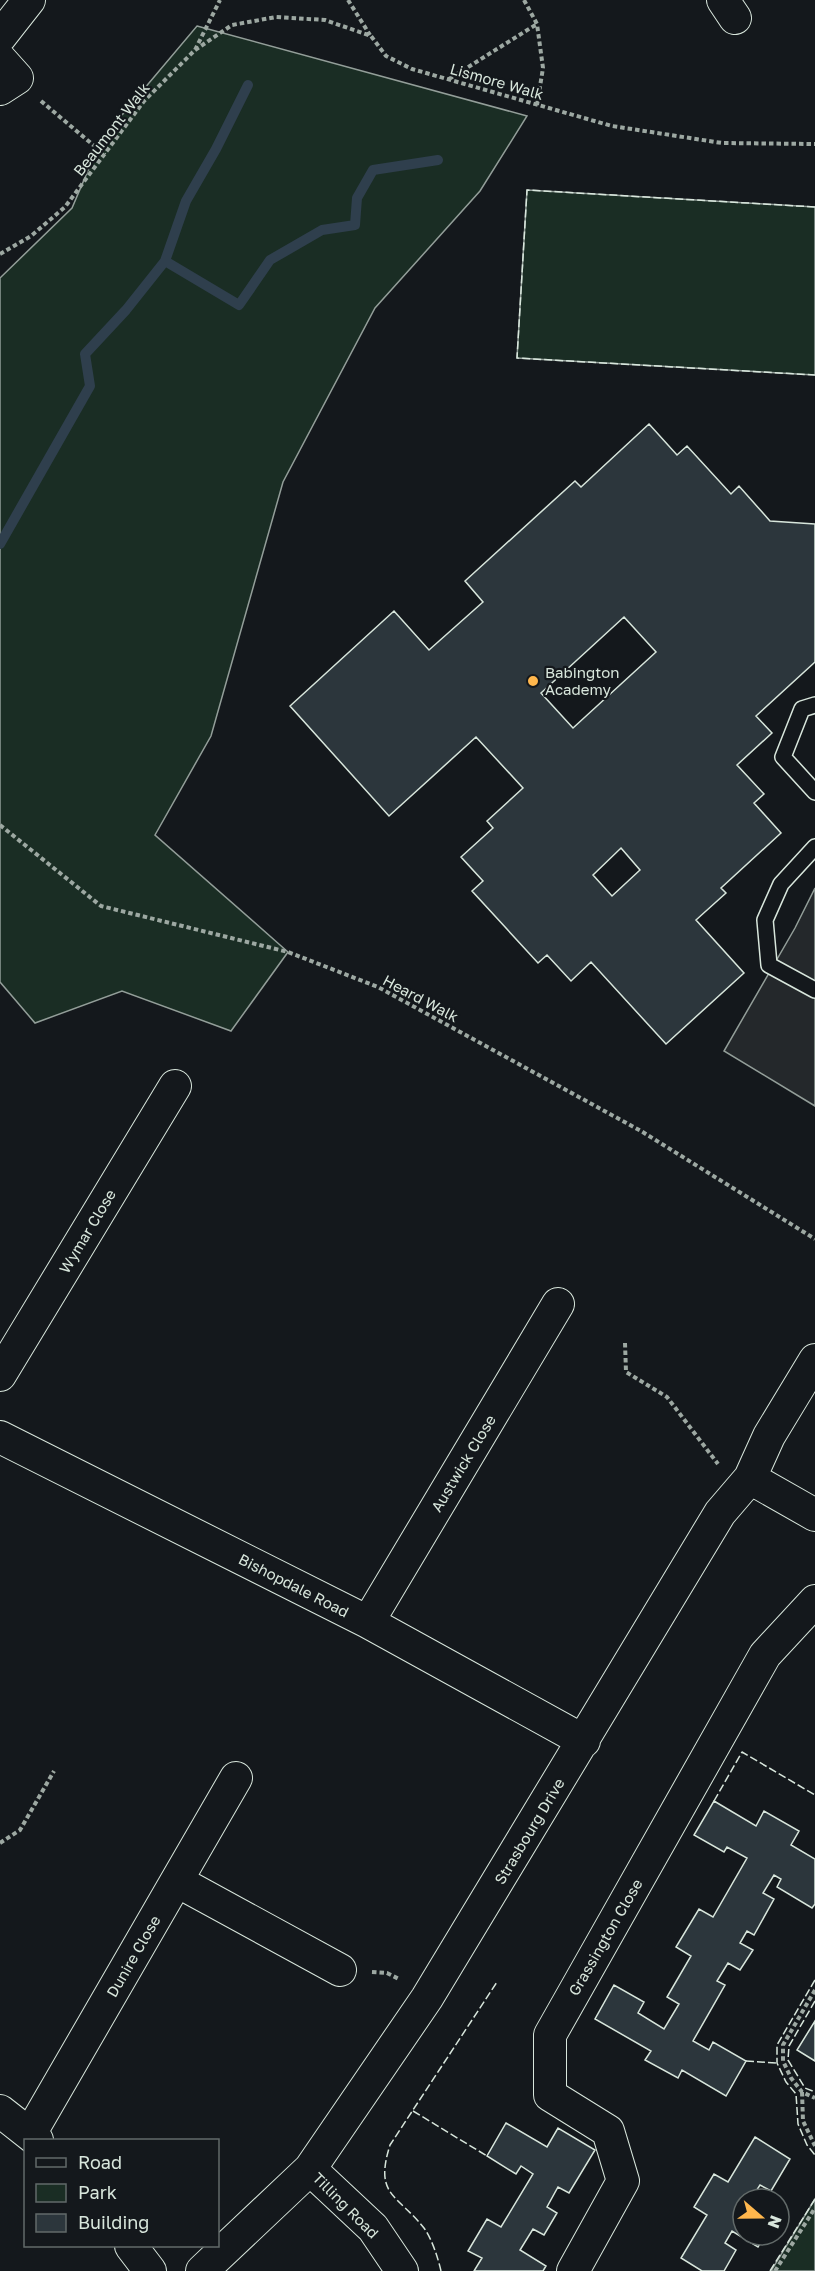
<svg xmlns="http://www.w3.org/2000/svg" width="815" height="2271" font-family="'Golos Text',sans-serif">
	<rect width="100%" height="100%" fill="#14181c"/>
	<path fill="#1a2d24" stroke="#939e99" stroke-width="1.5" d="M197 26 527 116 480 191 375 308 283 482 211 736 155 835 288 952 231 1031 122 991 35 1023 0 982V278L72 208 101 140Z
		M527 190 815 207V375L517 358Z
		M815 2199V2271H771Z"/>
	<path fill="#24282b" stroke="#939e99" stroke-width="1.5" d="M815 888V1106L724 1051 795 928Z"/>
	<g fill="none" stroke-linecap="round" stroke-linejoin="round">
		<path stroke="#2f3f4d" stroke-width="10" d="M165 261 239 305 270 260 322 230 355 225 357 198 373 170 438 160
			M0 544 90 386 85 354 126 310 165 261 186 201 216 149 248 85"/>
	</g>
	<path fill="#2c363c" stroke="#d8e6dc" stroke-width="1.5" fill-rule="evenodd" d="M649 424 677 455 687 446 731 494 739 486 770 521 815 524V662L756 716 772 733 737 765 764 794 754 803 781 833 721 888 726 893 696 920 744 973 666 1044 591 962 571 981 547 955 538 963 472 891 483 881 461 857 493 828 487 821 523 788 476 737 389 816 290 706 394 611 429 650 483 602 465 581 575 481 581 487ZM624 617 656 652 573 728 541 693ZM621 848 640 870 612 896 593 875Z
		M714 1801 756 1826 764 1811 799 1831 791 1845 815 1859V1904L812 1908 777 1887 781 1879 774 1875 763 1893 774 1899 754 1935 747 1931 740 1943 753 1950 740 1970 728 1963 717 1981 725 1985 693 2041 709 2050 713 2042 746 2061 726 2096 682 2070 678 2078 645 2060 651 2051 595 2019 614 1985 644 2002 638 2013 664 2029 679 2004 667 1997 691 1956 676 1947 699 1909 713 1917 747 1858 727 1847 724 1852 694 1835Z
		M815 2021V2061L797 2050Z
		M506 2123 547 2147 558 2128 595 2150 569 2193 558 2187 547 2207 557 2213 544 2235 533 2229 520 2250 546 2266 543 2271H474L482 2258 468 2251 487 2219 501 2227 533 2174 521 2166 516 2174 487 2156Z
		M755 2137 790 2159 771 2191 760 2185 751 2199H743V2235H765L758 2247 732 2231 725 2243 736 2250 724 2271H702L681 2258 707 2215 694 2207 714 2174 728 2182Z"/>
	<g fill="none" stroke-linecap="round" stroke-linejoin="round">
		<g stroke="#d8e6dc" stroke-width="18">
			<path id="service" d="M815 705 802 709 783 757 815 792
				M815 847 781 884 765 920 769 965 815 990"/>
		</g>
		<g stroke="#d8e6dc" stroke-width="34">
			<path id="minor" d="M723 0 735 18
				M0 37 29 0
				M0 59 17 78 0 89
				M0 1375 175 1086
				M0 1437 368 1622 584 1741
				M750 1478 815 1515
				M368 1622 558 1304
				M177 1881 340 1970
				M0 2111 37 2140
				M30 2134 236 1778
				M310 2169 373 2228 402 2271
				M131 2246 150 2271
				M202 2271 310 2169 427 1998 720 1513 750 1478 769 1436 815 1360
				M573 2271 623 2181 608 2131 550 2095V2035L765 1655 815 1601"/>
		</g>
		<path stroke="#9da8a2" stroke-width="4" stroke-dasharray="4.5 3" stroke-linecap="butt" d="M348 0 370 35
			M524 0 537 24 543 68 537 105
			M195 50 232 25 276 17 325 20 371 36 386 56 412 69 612 126 722 143 815 144
			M449 79 537 24
			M41 101 105 155
			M0 254 31 236 65 207 144 101 195 50 220 0
			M0 825 101 906 288 952 378 987 641 1131 815 1239
			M625 1343 626 1372 667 1397 718 1464
			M0 1843 20 1830 54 1771
			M372 1972 387 1973 399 1979
			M815 1990 783 2045V2061L791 2078 802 2092 815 2098
			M802 2092 803 2121 815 2146
			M775 2271 815 2208"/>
		<use href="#service" stroke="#14181c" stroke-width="15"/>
		<use href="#minor" stroke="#14181c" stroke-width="32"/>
		<path stroke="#d8e6dc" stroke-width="1.5" stroke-dasharray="8 3" stroke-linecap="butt" d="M815 207 527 190 517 358 815 375
			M714 1801 742 1752 815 1795
			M815 1980 777 2045V2063L786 2082 796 2094 798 2124 807 2145 815 2155
			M815 2001 789 2046 788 2060 805 2088 815 2092
			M746 2061 777 2063
			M413 2111 487 2156
			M441 2271C438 2258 432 2239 424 2228 397 2194 374 2196 390 2145L497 1982
			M770 2271 815 2199"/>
	</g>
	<circle fill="#ffb74d" stroke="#14181c" stroke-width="2" cx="533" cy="681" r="6"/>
	<g text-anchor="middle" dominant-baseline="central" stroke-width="4.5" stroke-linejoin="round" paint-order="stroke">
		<g font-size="15" fill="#d8e6dc" stroke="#14181c">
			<text transform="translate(497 81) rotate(16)">Lismore Walk</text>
			<text transform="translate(111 129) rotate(-52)">Beaumont Walk</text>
			<text transform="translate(421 998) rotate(28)">Heard Walk</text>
			<text transform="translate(87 1231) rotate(-59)">Wymar Close</text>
			<text transform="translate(463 1463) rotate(-59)">Austwick Close</text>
			<text transform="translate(294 1585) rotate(27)">Bishopdale Road</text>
			<text transform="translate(529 1831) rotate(-59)">Strasbourg Drive</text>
			<text transform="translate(605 1937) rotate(-60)">Grassington Close</text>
			<text transform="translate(133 1956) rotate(-60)">Dunire Close</text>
			<text transform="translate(346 2205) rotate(45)">Tilling Road</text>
		</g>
		<g font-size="15" fill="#d8e6dc" stroke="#14181c" text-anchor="start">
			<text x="545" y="672">Babington<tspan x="545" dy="17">Academy</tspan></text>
		</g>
	</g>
	<rect x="24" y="2139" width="195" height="108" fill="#14181c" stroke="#626a69" stroke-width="1.5"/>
	<rect x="36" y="2158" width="30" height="9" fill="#14181c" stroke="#626a69" stroke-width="1.5"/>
	<text x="78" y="2169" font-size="18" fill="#d8e6dc">Road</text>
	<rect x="36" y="2184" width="30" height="18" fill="#1a2d24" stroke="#626a69" stroke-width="1.5"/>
	<text x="78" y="2199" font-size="18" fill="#d8e6dc">Park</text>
	<rect x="36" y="2214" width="30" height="18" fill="#2c363c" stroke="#626a69" stroke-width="1.5"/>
	<text x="78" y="2229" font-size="18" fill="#d8e6dc">Building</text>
	<g transform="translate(761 2217) rotate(110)"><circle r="28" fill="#14181c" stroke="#626a69" stroke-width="1.5"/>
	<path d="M0-4.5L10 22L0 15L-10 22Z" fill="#ffb74d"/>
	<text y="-9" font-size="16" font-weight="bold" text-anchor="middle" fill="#d8e6dc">N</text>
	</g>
</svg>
